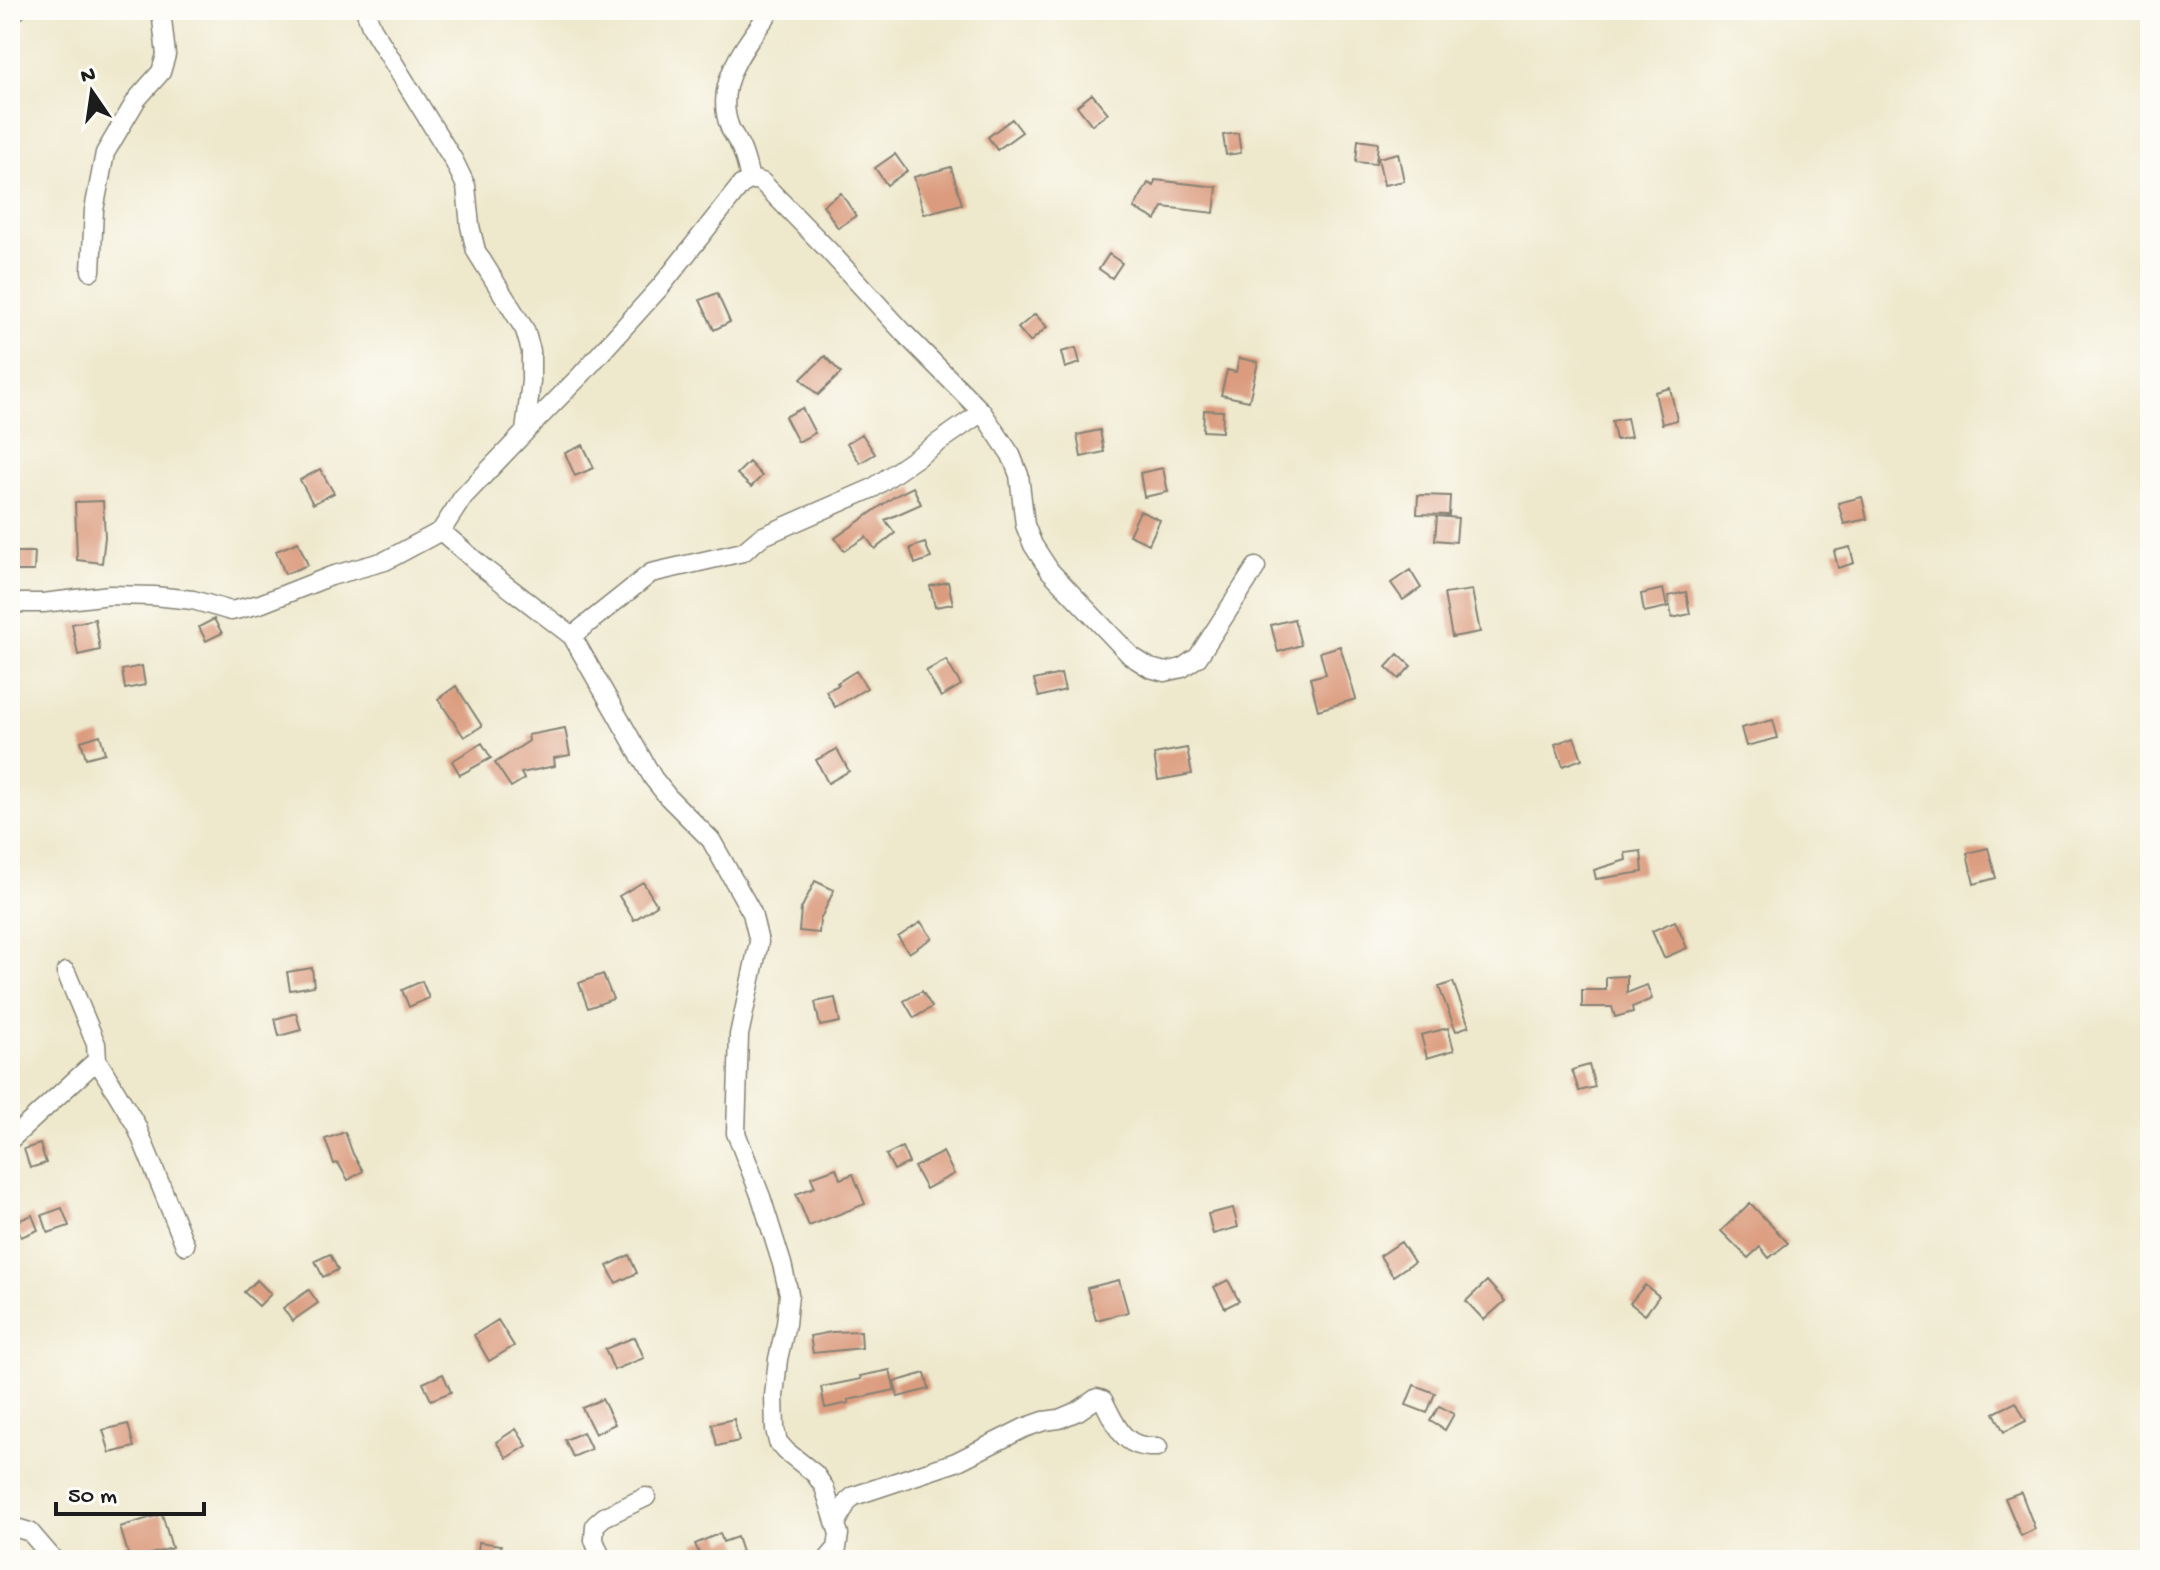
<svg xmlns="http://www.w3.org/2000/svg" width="2160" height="1570" font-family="'Gochi Hand',sans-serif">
	<rect width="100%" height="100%" fill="#fdfcf7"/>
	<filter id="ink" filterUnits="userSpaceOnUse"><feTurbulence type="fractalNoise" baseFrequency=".0125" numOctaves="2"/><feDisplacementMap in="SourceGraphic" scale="16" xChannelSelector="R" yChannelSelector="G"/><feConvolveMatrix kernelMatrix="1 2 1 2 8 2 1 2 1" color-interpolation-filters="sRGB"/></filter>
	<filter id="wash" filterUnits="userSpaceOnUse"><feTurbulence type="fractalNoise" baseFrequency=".006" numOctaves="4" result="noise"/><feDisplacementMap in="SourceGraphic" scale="32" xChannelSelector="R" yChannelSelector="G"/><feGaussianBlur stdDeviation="1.8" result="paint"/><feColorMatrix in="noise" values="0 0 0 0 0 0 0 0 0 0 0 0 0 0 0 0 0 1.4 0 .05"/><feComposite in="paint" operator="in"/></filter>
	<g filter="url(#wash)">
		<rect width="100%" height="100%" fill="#eee8cc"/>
		<g id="blocks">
			<path fill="#db9b7e" d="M1092 94 1108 113 1092 125 1077 106Z
				M1012 119 1022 132 997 150 988 137Z
				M1238 133 1241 153 1226 155 1223 135Z
				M1358 140 1378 143 1376 164 1356 162Z
				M1398 153 1404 181 1384 185 1378 158Z
				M895 154 907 171 887 185 875 168Z
				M951 167 962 204 924 214 914 177Z
				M1155 180 1217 187 1214 213 1163 207 1156 220 1134 208 1148 183 1154 186Z
				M841 193 856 216 838 228 823 205Z
				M1109 254 1122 263 1112 278 1099 269Z
				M717 293 730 322 714 330 700 300Z
				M1035 314 1047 327 1030 342 1018 328Z
				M1076 348 1080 363 1065 368 1061 352Z
				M825 356 841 373 818 395 801 379Z
				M1239 358 1258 362 1249 401 1221 395 1227 370 1236 372Z
				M1670 388 1677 420 1662 424 1655 392Z
				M802 408 815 433 798 442 785 417Z
				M1204 410 1223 411 1222 432 1203 431Z
				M1627 418 1631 437 1616 440 1612 421Z
				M1100 430 1104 452 1081 457 1077 435Z
				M862 434 875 454 860 463 847 443Z
				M583 445 594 468 575 476 565 453Z
				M749 462 762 476 751 487 737 474Z
				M1163 468 1168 492 1144 497 1140 473Z
				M320 469 334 493 313 504 300 480Z
				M913 487 921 504 885 520 895 533 875 549 866 537 844 551 835 538 895 496Z
				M1418 495 1450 496 1449 515 1417 514Z
				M1862 497 1867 519 1844 524 1838 503Z
				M103 501 105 537 102 563 77 560 75 502Z
				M1140 511 1160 520 1149 544 1129 535Z
				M1437 516 1458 518 1456 542 1435 540Z
				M298 542 308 565 285 574 276 551Z
				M925 543 931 558 915 564 910 548Z
				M1850 547 1854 563 1838 568 1834 551Z
				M10 552H35L34 571H10Z
				M1410 570 1421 588 1403 600 1391 583Z
				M948 582 953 604 935 607 930 586Z
				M1663 589 1667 607 1644 612 1641 594Z
				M1472 590 1480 632 1452 637 1444 594Z
				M1686 592 1690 614 1672 618 1668 596Z
				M95 619 100 650 78 655 72 624Z
				M214 619 222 633 206 641 199 627Z
				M1294 619 1301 645 1278 652 1271 625Z
				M1340 646 1356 699 1318 710 1310 678 1326 674 1320 652Z
				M1398 654 1411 666 1399 679 1386 667Z
				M946 660 961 685 941 697 926 671Z
				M142 666 145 685 125 689 122 670Z
				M856 671 867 688 835 707 826 691 839 685 837 683Z
				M1061 674 1065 690 1039 697 1034 680Z
				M456 686 482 726 464 737 438 699Z
				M1773 720 1778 738 1746 746 1741 728Z
				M565 728 570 755 554 758 555 766 521 773 524 779 511 787 495 763 529 741 528 735Z
				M100 735 105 753 86 758 81 741Z
				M1574 737 1582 759 1563 766 1555 744Z
				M482 743 491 758 460 775 452 761Z
				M1187 748 1192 774 1158 780 1154 754Z
				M837 749 849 771 828 783 816 760Z
				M1988 848 1996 878 1974 884 1967 853Z
				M1641 851 1643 872 1596 879 1594 870 1626 860 1625 853Z
				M815 881 834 890 820 920 819 933 799 931 801 909Z
				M643 882 657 905 634 920 619 896Z
				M1675 921 1687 948 1664 958 1652 931Z
				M921 922 932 938 909 953 898 937Z
				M312 968 314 986 290 990 287 972Z
				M603 974 613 999 588 1008 579 983Z
				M1627 976V993L1647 985 1652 999 1632 1007 1633 1012 1615 1017 1612 1007H1582V990H1606V977Z
				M422 981 429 998 409 1007 402 990Z
				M1453 982 1469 1026 1456 1031 1439 987Z
				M922 991 932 1007 914 1018 904 1001Z
				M835 998 840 1022 820 1026 815 1002Z
				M296 1013 301 1030 279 1036 275 1019Z
				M1448 1028 1454 1050 1427 1058 1421 1035Z
				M1589 1065 1595 1087 1579 1091 1572 1070Z
				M345 1132 353 1154 363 1171 348 1180 338 1163 334 1164 325 1139Z
				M40 1144 46 1163 30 1168 24 1149Z
				M902 1147 909 1163 894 1170 886 1155Z
				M943 1152 954 1174 926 1189 914 1167Z
				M836 1168 840 1179 853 1174 865 1204 809 1226 796 1194 815 1187 811 1177Z
				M1750 1203 1788 1243 1769 1258 1760 1247 1748 1258 1721 1231Z
				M62 1208 69 1226 48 1233 42 1215Z
				M1233 1208 1238 1227 1213 1234 1208 1214Z
				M32 1215 38 1230 21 1237 15 1222Z
				M1401 1242 1414 1262 1393 1276 1380 1256Z
				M330 1254 338 1270 323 1277 315 1261Z
				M629 1255 637 1273 616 1283 607 1266Z
				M257 1280 271 1294 259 1306 244 1292Z
				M1119 1280 1128 1312 1096 1320 1087 1288Z
				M1228 1280 1239 1301 1225 1308 1214 1287Z
				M1487 1281 1505 1301 1484 1320 1466 1301Z
				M1645 1285 1659 1296 1645 1315 1630 1303Z
				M309 1290 318 1303 292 1321 283 1308Z
				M498 1320 514 1346 489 1361 474 1335Z
				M861 1331 862 1348 813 1353 810 1336 832 1332Z
				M635 1337 644 1358 614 1370 605 1349Z
				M890 1370 895 1390 848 1400 849 1403 825 1408 821 1387 861 1379 860 1376Z
				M925 1373 929 1389 898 1397 894 1382Z
				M443 1374 451 1392 431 1400 423 1383Z
				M1414 1385 1435 1393 1427 1413 1406 1405Z
				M602 1399 615 1424 595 1434 582 1408Z
				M2016 1402 2026 1421 2004 1432 1994 1413Z
				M1439 1406 1454 1414 1445 1430 1430 1421Z
				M734 1419 739 1441 717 1446 712 1424Z
				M128 1424 134 1447 110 1453 103 1430Z
				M516 1429 527 1446 507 1458 496 1442Z
				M583 1432 591 1449 573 1457 565 1440Z
				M2021 1492 2035 1529 2021 1536 2005 1498Z
				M162 1514 172 1548 130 1560 120 1527Z
				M720 1533 723 1542 737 1537 742 1552 729 1556 731 1560H702L695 1544Z
				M479 1542 501 1545 498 1560H477Z"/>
		</g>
	</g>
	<g filter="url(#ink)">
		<use href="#blocks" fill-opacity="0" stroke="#858274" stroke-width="2"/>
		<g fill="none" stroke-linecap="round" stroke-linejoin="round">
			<g stroke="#858274" stroke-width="21">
				<path id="street" d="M10 12 17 10
					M750 179C747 167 745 155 739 144 736 138 732 133 730 128 712 83 747 44 771 10
					M91 271 94 210 105 153 137 99 161 72 166 55 161 10
					M525 432 581 375 662 285 741 185C749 180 753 178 762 182L830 252 904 333 982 412 1011 455 1019 475 1025 525 1033 545 1050 571 1131 656 1150 668 1165 672 1182 668 1198 657 1256 567
					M441 531 486 570 572 636 653 778 668 797 711 840 752 913 759 942 739 1035 736 1133 761 1197 782 1264 789 1294 786 1324 778 1359 774 1396 775 1429 778 1442 786 1451 815 1474 824 1487 839 1534 837 1548 827 1560
					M10 603H43L110 595 154 596 193 600 231 611 260 604 331 576 385 561 441 531 463 497 525 432 531 381V351L525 330 476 251 470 226 466 186 454 161 372 28 365 10
					M572 636 651 573 743 552 761 537 873 488 982 412
					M66 972 96 1044 97 1060 136 1125 185 1245
					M10 1140 97 1060
					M836 1524 848 1501 854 1496 956 1462 1024 1428 1044 1421 1059 1419 1078 1411 1097 1398 1103 1400C1117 1427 1123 1449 1158 1447
					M10 1526 30 1532 54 1560
					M602 1560 594 1540 595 1525 604 1517 646 1497"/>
			</g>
			<use href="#street" stroke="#fff" stroke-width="18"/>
		</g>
	</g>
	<rect width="2160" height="1570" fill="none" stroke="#fdfcf7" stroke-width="40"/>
	<g transform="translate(92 92) rotate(347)" stroke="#fdfcf7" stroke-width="6" paint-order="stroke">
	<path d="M0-6L14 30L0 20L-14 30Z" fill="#1c1c1c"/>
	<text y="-12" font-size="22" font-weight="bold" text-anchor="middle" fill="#1c1c1c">N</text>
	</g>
	<path d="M56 1502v12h148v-12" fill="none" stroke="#1c1c1c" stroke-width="4"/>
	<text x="68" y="1502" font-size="24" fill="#1c1c1c" stroke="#fdfcf7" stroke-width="6" paint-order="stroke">50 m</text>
</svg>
